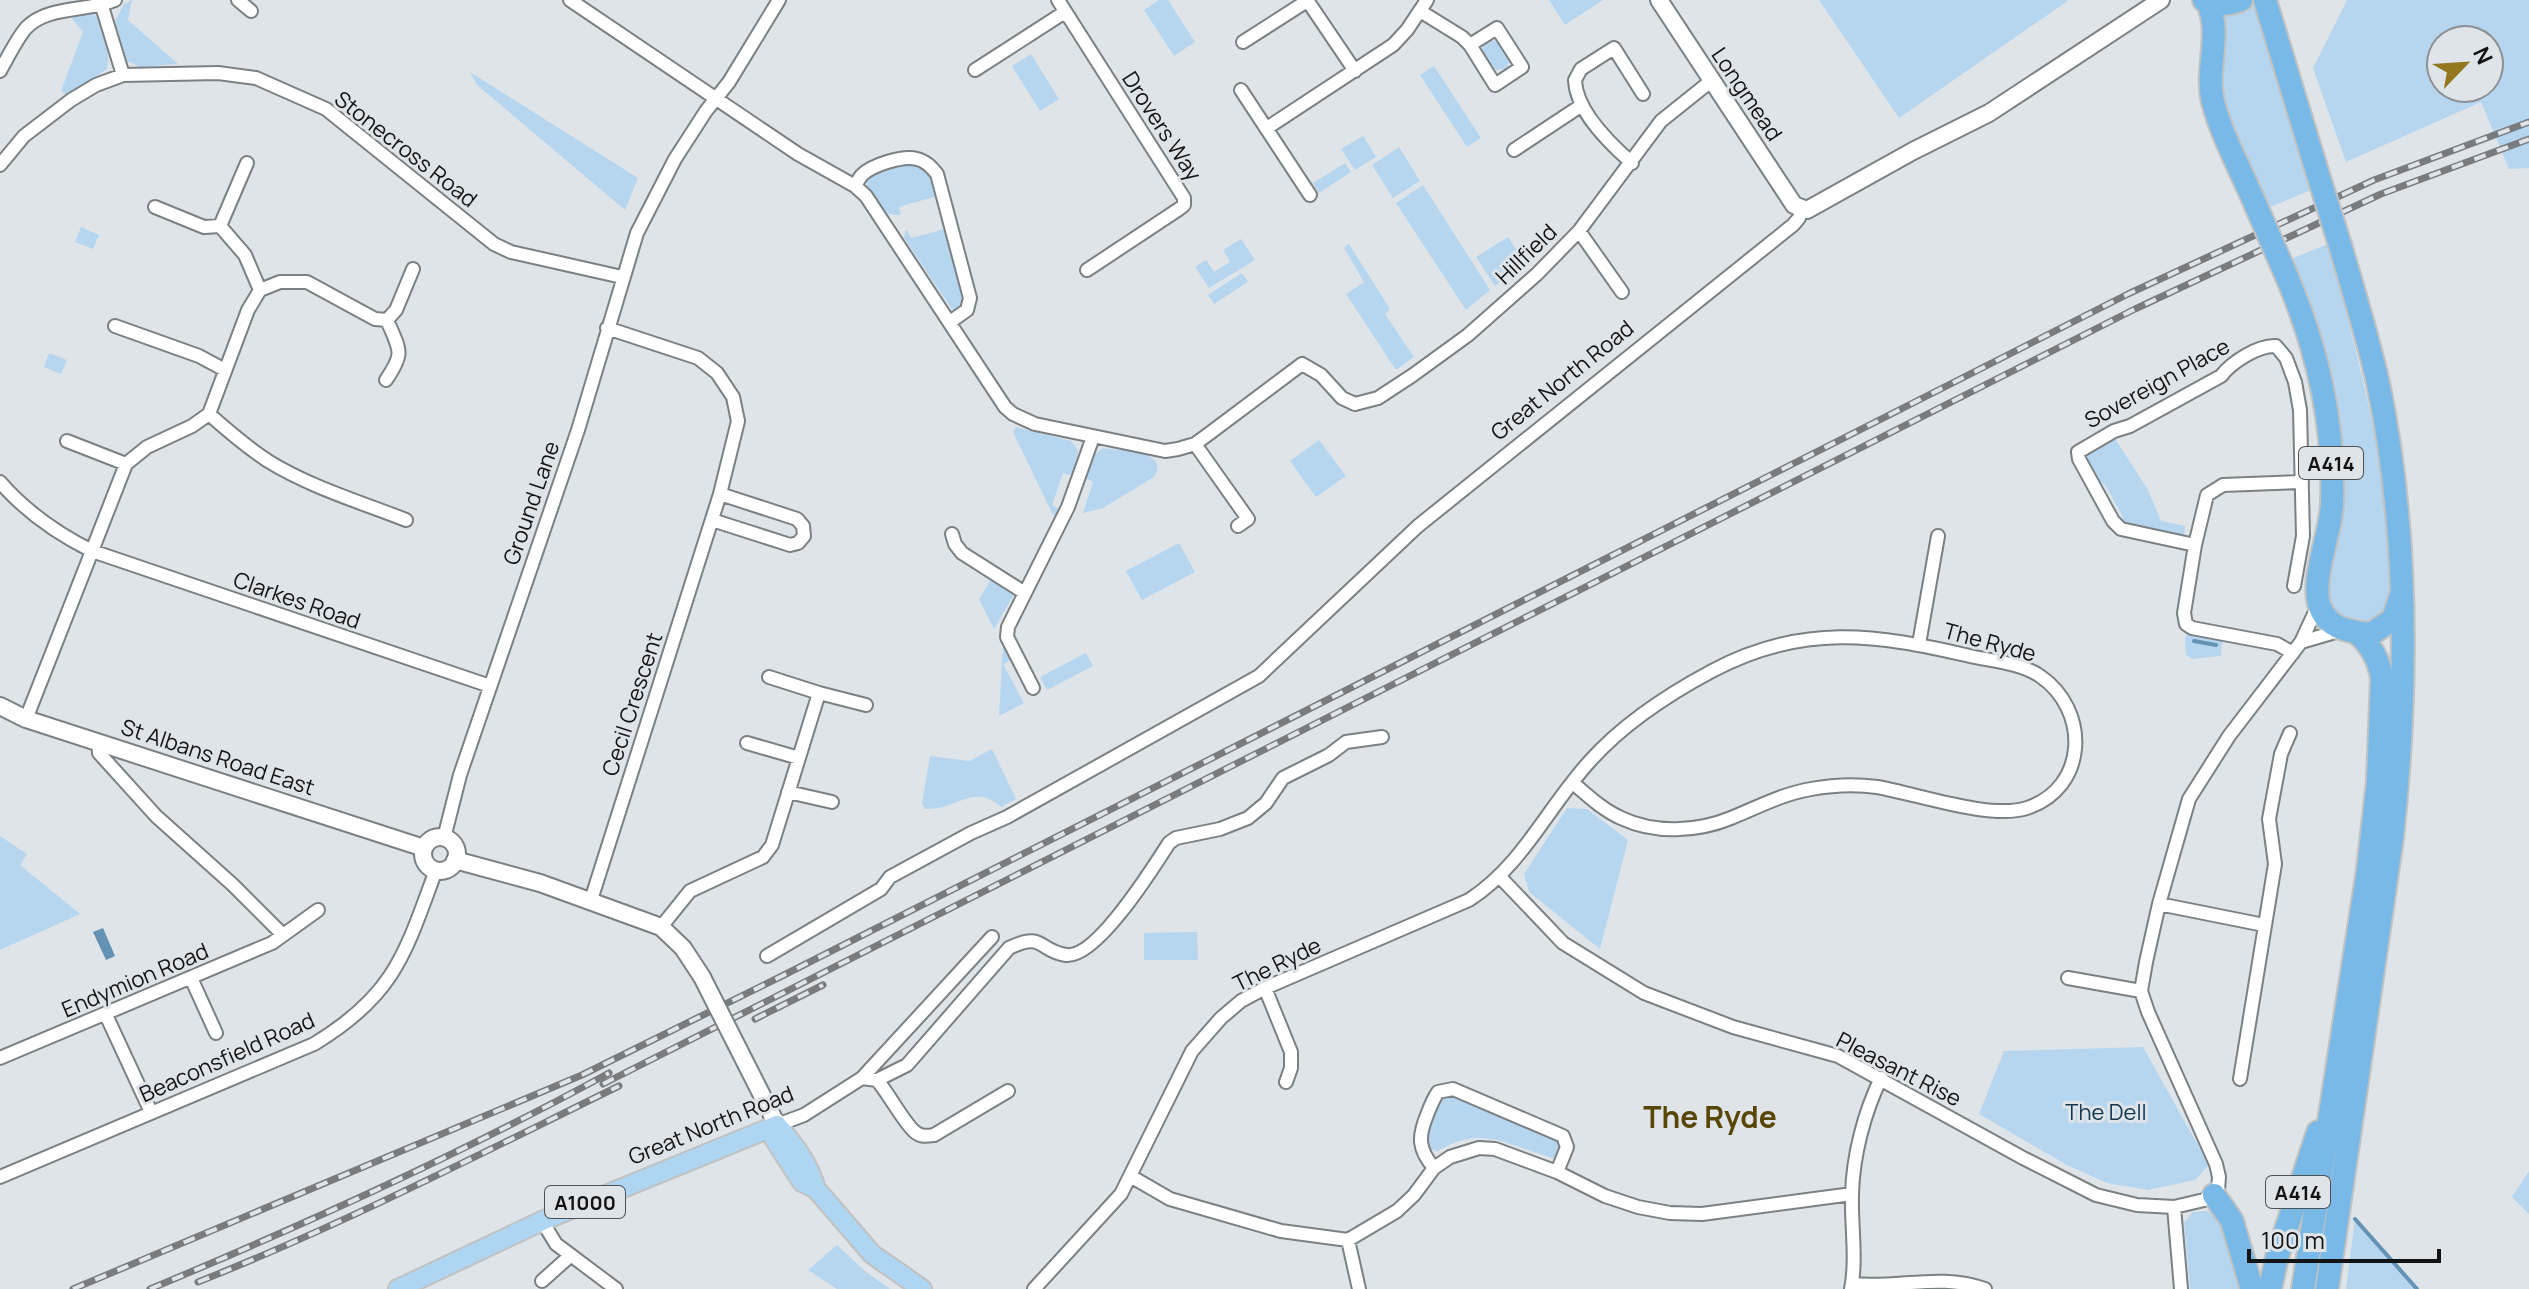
<svg xmlns="http://www.w3.org/2000/svg" width="2529" height="1289" font-family="Manrope,sans-serif">
	<rect width="100%" height="100%" fill="#dfe4e9"/>
	<path fill="#b6d6ef" fill-rule="evenodd" d="M132 0 128 20 178 64 140 67 127 61 115 21 124 4Z
		M1159 0H1168L1195 42 1174 56 1144 10Z
		M1549 0H1603L1565 25Z
		M1819 0H2069L1899 118Z
		M2347 0H2529V168L2509 169 2481 102 2346 162 2313 68ZM2441 40H2489V88H2441Z
		M2255 5 2311 190 2266 209 2222 102 2219 86 2224 15 2243 12Z
		M87 13 94 14C106 28 110 51 107 69L67 95 61 91 83 32 70 16Z
		M1487 41H1497L1505 50 1510 62 1505 69 1496 70 1487 61 1482 49Z
		M1031 54 1059 99 1040 111 1012 66Z
		M1434 66 1481 138 1467 147 1420 75Z
		M470 72 638 178 625 210 477 85Z
		M1363 136 1376 157 1355 170 1341 149Z
		M1399 147 1420 181 1393 198 1372 165Z
		M911 161 929 168 937 196 899 207 901 215C897 215 891 215 887 213 877 206 865 187 866 176L872 172Z
		M1345 163 1351 172 1319 193 1313 183Z
		M1423 185 1490 290 1466 310 1396 203Z
		M81 227 99 235 93 249 75 242Z
		M945 229 968 302 957 311 952 309 904 238 905 232 907 230 911 238Z
		M1508 237 1523 260 1495 286 1476 257Z
		M1241 239 1255 260 1209 288 1195 267 1206 260 1214 272 1230 262 1223 250Z
		M1349 244 1390 309 1385 314 1414 357 1396 370 1346 294 1364 282 1344 248Z
		M2328 244C2341 294 2431 604 2371 623 2355 628 2345 622 2333 611 2315 593 2334 562 2338 542 2351 473 2340 391 2318 326 2311 303 2300 281 2291 259Z
		M1242 273 1248 282 1214 304 1208 295Z
		M49 353 67 360 61 374 44 367Z
		M1016 427 1071 441 1078 450 1075 470 1069 475 1063 473 1052 505 1058 508V517L1053 515 1013 432Z
		M2114 437 2148 490 2161 521 2185 526 2184 537 2129 526 2122 522 2123 517 2105 485 2097 480 2084 458 2086 450Z
		M1319 440 1346 476 1316 497 1290 461Z
		M1103 448C1120 451 1171 450 1154 477L1103 508 1083 513 1093 482 1084 477 1088 459Z
		M1179 543 1195 572 1142 600 1126 571Z
		M993 577 1016 591 994 629 979 599Z
		M2190 633 2222 640 2221 656 2192 659 2186 655 2185 638Z
		M1003 643 1012 659 1003 664 1024 703 999 716Z
		M1086 653 1093 666 1047 690 1040 677Z
		M992 749 1016 799 1001 807C974 782 955 811 925 809L922 804 930 756 969 761Z
		M1567 808 1587 809 1628 840 1600 949 1529 892 1524 874Z
		M0 836 27 854 20 865 80 914 0 950Z
		M1197 932 1198 960H1144V933Z
		M2143 1047 2209 1165 2195 1180 2148 1190 2107 1183 2067 1165 1979 1114 2004 1051Z
		M1445 1095H1454L1555 1136 1560 1142 1557 1155 1552 1158C1509 1145 1481 1124 1438 1151 1433 1150 1429 1150 1426 1145 1421 1136 1437 1100 1445 1095Z
		M2529 1171V1214L2512 1197Z
		M2207 1211C2233 1222 2236 1263 2240 1289H2190L2184 1223 2193 1212Z
		M2355 1219 2417 1289H2346Z
		M837 1245 865 1271 890 1289H837L808 1270Z"/>
	<path fill="#6392b5" d="M103 928 115 956 106 960 93 932Z"/>
	<g fill="none" stroke-linecap="round" stroke-linejoin="round">
		<path stroke="#6392b5" stroke-width="4" d="M2194 641 2216 645
			M2355 1219 2417 1289"/>
		<g stroke="#7b8083" stroke-width="16">
			<path id="street" d="M100 0 123 75
				M238 0 251 11
				M570 0 798 154 855 186 866 196 1005 407 1013 414 1035 424 1165 451 1178 449 1195 444 1210 433 1302 364 1321 375 1342 398 1355 404 1378 398 1413 375 1468 335 1537 274 1579 231 1661 121 1711 81
				M1058 0 1184 198V205L1179 209 1087 270
				M1307 0 1355 71
				M1420 11 1462 37 1470 45
				M1497 28 1522 67 1495 85 1470 45Z
				M1243 42 1307 1
				M975 70 1065 12
				M0 71C8 57 16 40 26 28 48 5 88 12 115 0
				M1241 90 1310 195
				M1267 128 1393 45 1407 30 1427 0
				M1514 150 1582 105
				M1632 163C1609 143 1576 111 1575 80L1581 69 1614 48 1643 94
				M0 165 24 136 71 100 96 85 123 75 218 73 256 78 326 109 494 244 511 252 622 277
				M855 186C857 183 859 178 862 175 872 165 903 155 917 159 926 161 931 167 937 174L970 298 967 310 950 322
				M155 207 204 227 220 226 245 255 260 290
				M220 226 247 163
				M1579 231 1622 292
				M387 320 396 310 413 269
				M115 326 199 356 225 370
				M386 380C405 352 400 351 387 320L375 319 307 282H280L260 290 248 310 209 414 192 426 147 447 126 464 92 551 490 686
				M209 414C228 431 247 447 268 461 310 487 360 502 406 520
				M67 441 126 464
				M1195 444 1248 519 1238 526
				M0 482C26 512 56 533 92 551L26 719
				M712 520 790 545 798 543 804 536 803 526 797 519 720 494
				M952 534 955 544 962 553 1025 593
				M2195 545 2121 529 2113 521 2079 459 2078 452 2114 431 2130 426 2221 376C2232 362 2258 345 2276 346L2286 358 2295 382 2300 410 2303 536 2294 586
				M2301 642 2342 630
				M1919 644 1938 536
				M2293 653 2277 644 2192 628 2186 624 2184 613 2195 545 2207 495 2223 485 2302 482
				M769 677 819 693
				M1033 688 1007 637 1008 627 1068 507 1093 437
				M98 741 99 753 156 816 233 885 283 935
				M747 743 799 758
				M788 792 832 802
				M444 838 460 775 578 430 637 233 675 159 706 111 729 82 779 0
				M1500 877 1563 943 1644 993 1733 1027 1838 1056 2023 1158 2096 1195 2137 1205 2174 1207 2204 1200 2218 1190 2219 1177 2216 1164 2148 1012 2141 991 2146 962 2159 904 2189 799 2229 736 2301 642 2314 614 2320 607
				M591 900 720 494 738 421 733 397 717 373 698 358 607 328
				M2159 904 2264 925
				M661 927 690 891 763 857 772 845 819 693 866 705
				M767 956 881 889 890 877 971 833 1007 817 1259 676 1418 526 1793 225 1799 218 1801 209
				M191 978 216 1033
				M2068 978 2141 991
				M1265 988 1291 1052V1068L1286 1082
				M106 1015 151 1112
				M0 1058 272 943 318 910
				M862 1078 877 1080 907 1065 1009 948C1044 931 1038 951 1066 955 1096 959 1153 868 1169 843L1176 838 1220 829 1248 818 1266 803 1283 778 1329 755 1346 742 1382 737
				M2240 1079 2275 864 2269 819 2281 754 2290 733
				M877 1080C889 1094 904 1123 915 1132 921 1137 927 1136 934 1135L1008 1091
				M777 1125 804 1115 862 1078 992 937
				M1434 1168C1418 1149 1418 1137 1427 1115 1430 1107 1433 1099 1438 1092L1453 1089 1563 1136 1567 1147 1557 1172
				M0 1177 314 1044C395 995 405 954 436 870
				M1132 1177 1170 1199 1281 1231 1348 1240 1397 1211 1414 1195 1434 1168 1450 1157 1479 1148 1495 1149 1557 1172 1605 1196 1638 1207 1670 1213 1702 1214 1852 1194
				M2174 1207 2181 1289
				M542 1221 556 1244 616 1289
				M1348 1240 1359 1289
				M542 1281 570 1256
				M1852 1284C1899 1289 1939 1273 1985 1289
				M1034 1289 1121 1194 1192 1051 1221 1018 1241 1001 1265 988 1469 900C1523 865 1547 808 1590 761 1624 723 1667 695 1712 671 1802 623 1876 634 1970 656 1992 661 2021 663 2040 676 2090 710 2088 788 2027 808 1990 820 1918 794 1877 787 1855 784 1833 785 1811 789 1782 794 1758 807 1731 818 1697 832 1655 834 1621 818 1603 810 1588 796 1573 783
				M1851 1289C1857 1258 1851 1226 1852 1194 1853 1156 1864 1113 1881 1078"/>
		</g>
		<g stroke="#7b8083" stroke-width="20">
			<path id="secondary" d="M1659 0 1794 205 1807 210 1913 151 1989 113 2161 0
				M0 706 26 719 424 848
				M423 854a17 17 0 1 1 34 0a17 17 0 1 1-34 0Z
				M455 860 540 883 661 927 683 948 702 977
				M739 1050 777 1125"/>
		</g>
		<g stroke="#c1c2c2" stroke-width="22">
			<path id="primary" d="M777 1125 773 1137 802 1182 816 1189 872 1254 922 1289
				M777 1125C794 1144 809 1164 816 1189
				M398 1289 542 1221 777 1125"/>
		</g>
		<g stroke="#c1c2c2" stroke-width="26">
			<path id="highway" d="M2204 0C2214 7 2230 4 2241 0
				M2265 0 2315 165
				M2208 3C2222 35 2205 69 2213 102 2222 137 2242 172 2256 206
				M2287 277C2318 350 2335 424 2332 504 2331 533 2310 581 2320 607 2328 629 2350 632 2371 634L2393 619 2400 598
				M2214 1195 2232 1221 2252 1289
				M2270 1289 2277 1257 2318 1132
				M2303 1289 2368 870 2378 781 2382 678C2379 660 2371 645 2357 633
				M2327 1289 2392 838C2408 688 2409 532 2378 383 2368 338 2354 293 2341 248"/>
		</g>
		<use href="#street" stroke="#fff" stroke-width="12"/>
		<use href="#secondary" stroke="#fff" stroke-width="16"/>
		<use href="#primary" stroke="#aed5f1" stroke-width="18"/>
		<use href="#highway" stroke="#78b9e8" stroke-width="22"/>
		<g stroke="#797c7f" stroke-width="7">
			<path id="rail" d="M755 1019 823 985
				M603 1084 2135 309 2381 194 2529 139
				M198 1282C342 1225 480 1154 619 1086
				M73 1289 582 1075 784 975 2128 294 2374 180 2529 122
				M150 1289C306 1224 461 1154 609 1073"/>
		</g>
		<use href="#rail" stroke="#dfe4e9" stroke-width="4" stroke-dasharray="12" stroke-linecap="butt"/>
		<g stroke="#7b8083" stroke-width="20" stroke-linecap="butt">
			<path id="secondary-bridge" d="M702 977 739 1050"/>
		</g>
		<g stroke="#c1c2c2" stroke-width="26" stroke-linecap="butt">
			<path id="highway-bridge" d="M2315 165 2341 248
				M2256 206 2287 277"/>
		</g>
		<use href="#secondary-bridge" stroke="#fff" stroke-width="16"/>
		<use href="#highway-bridge" stroke="#78b9e8" stroke-width="22"/>
	</g>
	<g text-anchor="middle" dominant-baseline="central" stroke-width="6" stroke-linejoin="round" paint-order="stroke">
		<g fill="#dfe4e9" stroke="#4f5254" stroke-width="2">
			<rect x="2299" y="447" width="64" height="32" rx="6"/>
			<rect x="2266" y="1176" width="64" height="32" rx="6"/>
			<rect x="545" y="1186" width="80" height="32" rx="6"/>
		</g>
		<g font-size="20" font-weight="bold" fill="#111314">
			<text x="2331" y="463">A414</text>
			<text x="2298" y="1192">A414</text>
			<text x="585" y="1202">A1000</text>
		</g>
		<g font-size="22" fill="#111314" stroke="#dfe4e9">
			<text transform="translate(1747 94) rotate(56)">Longmead</text>
			<text transform="translate(1162 126) rotate(57)">Drovers Way</text>
			<text transform="translate(406 149) rotate(38)">Stonecross Road</text>
			<text transform="translate(1526 254) rotate(-44)">Hillfield</text>
			<text transform="translate(1562 380) rotate(-39)">Great North Road</text>
			<text transform="translate(2157 383) rotate(-29)">Sovereign Place</text>
			<text transform="translate(531 503) rotate(-71)">Ground Lane</text>
			<text transform="translate(297 600) rotate(19)">Clarkes Road</text>
			<text transform="translate(1990 642) rotate(15)">The Ryde</text>
			<text transform="translate(632 704) rotate(-72)">Cecil Crescent</text>
			<text transform="translate(218 757) rotate(18)">St Albans Road East</text>
			<text transform="translate(1277 964) rotate(-26)">The Ryde</text>
			<text transform="translate(135 980) rotate(-23)">Endymion Road</text>
			<text transform="translate(227 1057) rotate(-24)">Beaconsfield Road</text>
			<text transform="translate(1899 1069) rotate(27)">Pleasant Rise</text>
			<text transform="translate(711 1125) rotate(-22)">Great North Road</text>
		</g>
		<g font-size="22" fill="#113750" stroke="#dfe4e9">
			<text x="2106" y="1112">The Dell</text>
		</g>
		<g font-size="30" font-weight="bold" fill="#584604" stroke="#dfe4e9">
			<text x="1710" y="1116">The Ryde</text>
		</g>
	</g>
	<g transform="translate(2465 64) rotate(65)"><circle r="38" fill="#dfe4e9" stroke="#8d9094" stroke-width="2"/>
	<path d="M0-6L14 30L0 20L-14 30Z" fill="#93781f"/>
	<text y="-12" font-size="22" font-weight="bold" text-anchor="middle" fill="#111314">N</text>
	</g>
	<path d="M2249 1249v12h190v-12" fill="none" stroke="#111314" stroke-width="4"/>
	<text x="2261" y="1249" font-size="24" fill="#111314" stroke="#dfe4e9" stroke-width="6" paint-order="stroke">100 m</text>
</svg>
